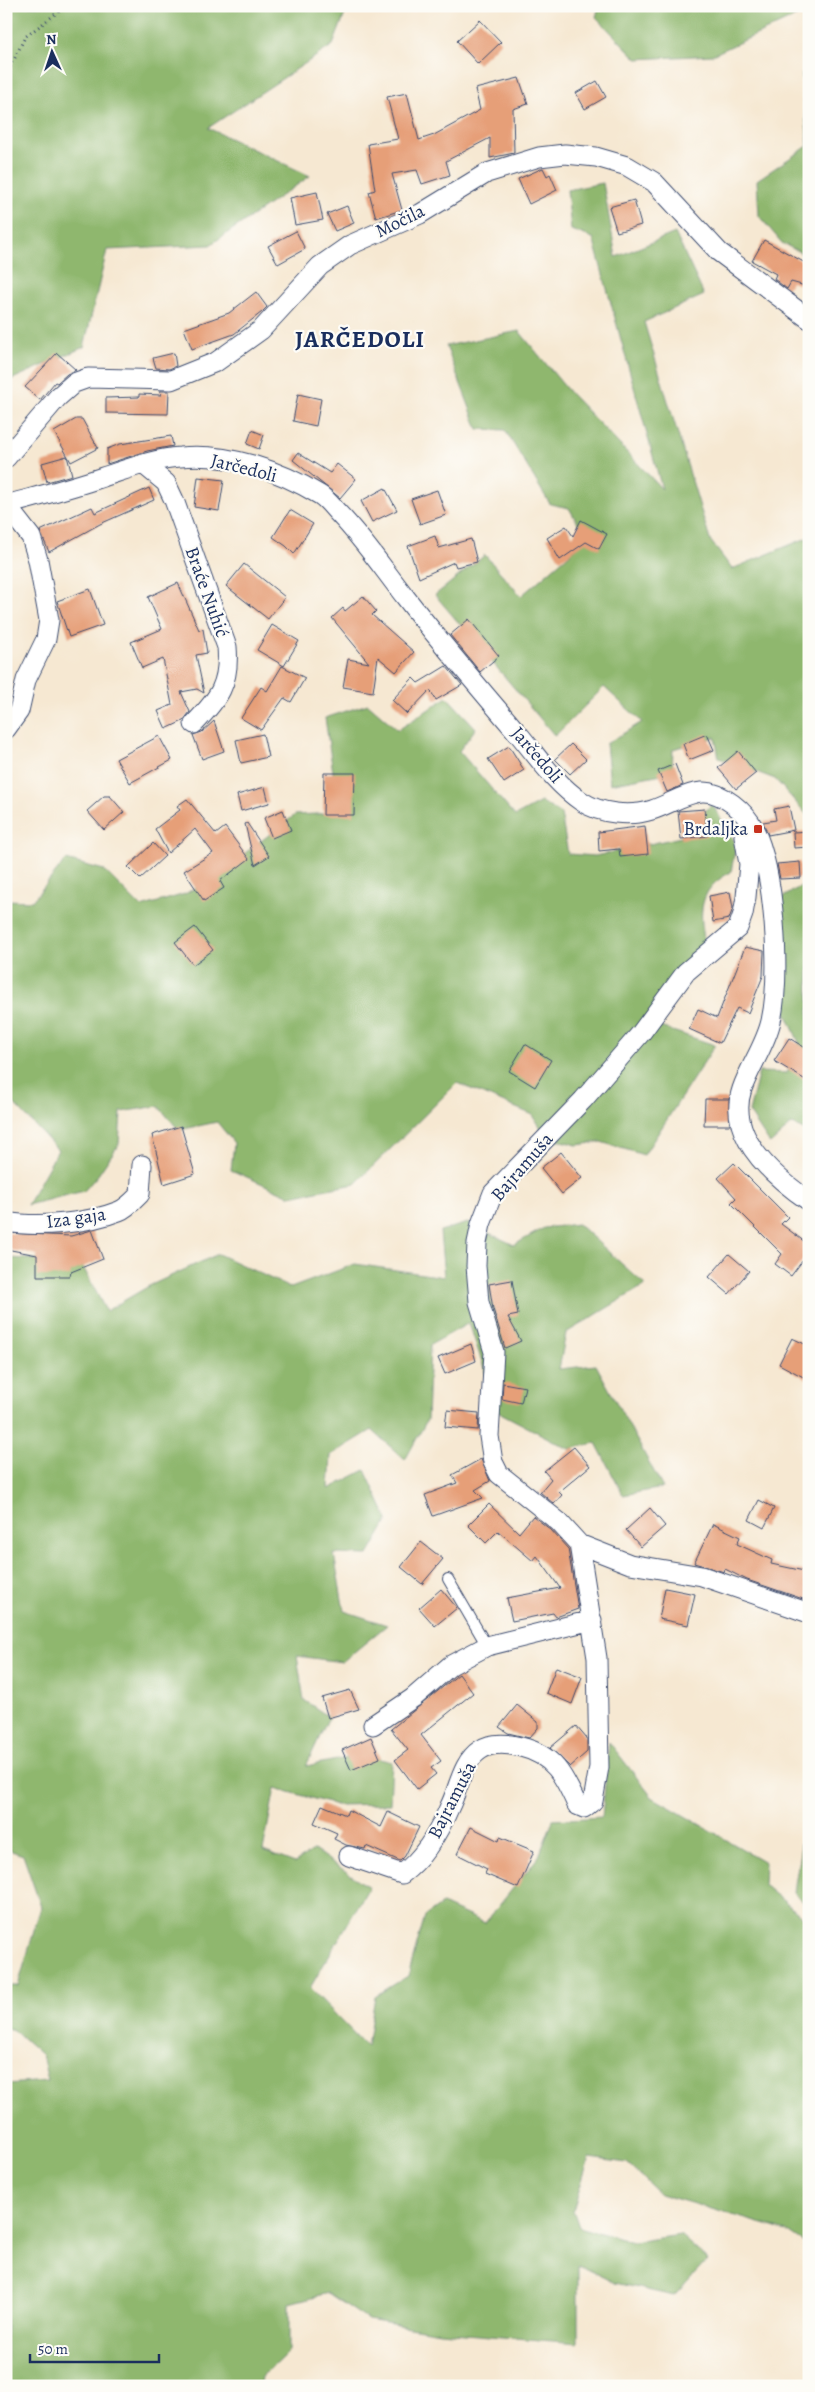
<svg xmlns="http://www.w3.org/2000/svg" width="815" height="2392" font-family="Alegreya,serif">
	<rect width="100%" height="100%" fill="#fdfcf7"/>
	<filter id="ink" filterUnits="userSpaceOnUse"><feTurbulence type="fractalNoise" baseFrequency=".02" numOctaves="2"/><feDisplacementMap in="SourceGraphic" scale="10" xChannelSelector="R" yChannelSelector="G"/><feConvolveMatrix kernelMatrix="1 2 1 2 8 2 1 2 1" color-interpolation-filters="sRGB"/></filter>
	<filter id="wash" filterUnits="userSpaceOnUse"><feTurbulence type="fractalNoise" baseFrequency=".0096" numOctaves="4" result="noise"/><feDisplacementMap in="SourceGraphic" scale="20" xChannelSelector="R" yChannelSelector="G"/><feGaussianBlur stdDeviation="1.12" result="paint"/><feColorMatrix in="noise" values="0 0 0 0 0 0 0 0 0 0 0 0 0 0 0 0 0 1.4 0 .05"/><feComposite in="paint" operator="in"/></filter>
	<g filter="url(#wash)">
		<rect width="100%" height="100%" fill="#f6e8d2"/>
		<path fill="#8fb76e" stroke="#557366" d="M6 6H348L333 45 208 128 310 176 210 245 107 250 84 347 6 382Z
			M599 6H809V13H804L712 55 637 59 596 17Z
			M802 74H809V257L782 243 759 216 757 180 808 146Z
			M603 183 616 257 675 233 704 295 644 322 710 540 732 569 809 537V817L775 779 719 758 715 737 673 749 672 772 610 784 606 744 642 722 604 687 555 736 435 595 485 555 521 596 587 539 569 508 550 504 505 430 478 429 446 346 519 331 570 393 662 489 593 238 571 230 567 190Z
			M447 697 476 728 459 751 515 816 541 802 561 814 568 854 595 856 681 837 712 804 736 844 731 872C690 893 702 923 708 961L645 1022 715 1045 644 1155 601 1142 577 1145 546 1137 533 1115 457 1083 355 1184 290 1196 231 1170 234 1143 217 1122 179 1130 158 1106 121 1112 119 1144 98 1175 84 1191 27 1205 58 1150 6 1095V900L32 901 66 860 104 870 141 907 185 894 215 876 295 815 339 813 325 718 368 704 398 730Z
			M809 881V1133L792 1124 770 1144 749 1112 759 1072 787 1073 800 1045 780 999 777 901Z
			M468 1223 514 1245 544 1228 578 1224 645 1285 566 1333 559 1369 596 1365 663 1488 623 1495 596 1443 569 1449 491 1408 485 1371 469 1323 430 1345 427 1420 405 1460 372 1430 331 1455 329 1489 365 1470 388 1520 368 1555 334 1554 344 1611 387 1625 342 1662 297 1656 304 1700 329 1717 306 1766 363 1755 392 1762 390 1804 336 1805 275 1788 263 1851 295 1863 314 1850 369 1887 310 1988 367 2047 375 1996 408 1976 425 1916 442 1904 485 1923 539 1856 553 1820 602 1817 609 1742 652 1797 765 1862 764 1885 804 1918V1936L809 1938V2246L787 2231 660 2194 627 2163 589 2158 573 2210 579 2227 633 2242 680 2235 708 2260 674 2296 615 2283 578 2265V2343L440 2332 368 2320 328 2293 289 2303V2351L262 2377 261 2386H6V2084L48 2081 42 2055 14 2030 6 2028V1986H18L41 1907 23 1855 6 1849V1258L80 1261 106 1311 149 1286 218 1254 291 1288 355 1264 444 1277 440 1231Z
			M805 1818H809V1908L794 1892Z"/>
		<g id="blocks">
			<path fill="#e69f78" d="M480 20 501 42 478 64 457 41Z
				M519 78 528 104 513 109 514 153 490 158V138L446 161 450 175 422 184 417 170 392 174 402 210 376 218 369 192 375 190 368 144 398 139 387 97 407 93 419 140 434 135 480 110 475 89Z
				M597 81 606 97 585 109 576 93Z
				M543 168 547 176 550 174 557 190 529 204 518 179Z
				M317 192 323 220 295 225 290 198Z
				M634 200 641 225 617 232 609 207Z
				M347 206 354 223 335 231 327 214Z
				M296 231 305 249 278 264 268 246Z
				M764 240 809 265V287L791 282 787 289 774 279 776 274 752 261Z
				M256 292 267 307 262 312 234 334 192 349 184 329 229 313Z
				M57 353 76 370 67 374 57 383 55 382 40 400 25 387Z
				M174 353 176 366 169 369 156 368 153 358Z
				M160 391H169L168 414 106 413V398L139 397V394L161 395Z
				M298 394 321 399 316 426 293 421Z
				M76 419H82L98 448 71 462 54 432Z
				M252 430 264 435 259 449 247 444Z
				M171 436 173 446 147 451 107 464V449L120 444Z
				M298 453 330 473 337 464 356 479 340 498 293 460Z
				M67 456 72 475 47 482 42 463Z
				M198 477 224 480 219 511 194 507Z
				M149 488 154 500 100 524 49 552 40 531 92 507 95 513Z
				M385 488 397 510 372 522 361 501Z
				M437 490 446 515 420 524 411 499Z
				M290 510 313 524 294 554 286 546 273 537Z
				M581 520 607 534 599 549 586 542 560 560 547 538 566 526 573 536Z
				M435 536 439 548 471 539 477 562 456 567 454 562 419 578 408 546Z
				M244 564 285 597 268 619 226 586Z
				M178 583 199 630 203 629 207 653 196 655 204 693 197 689 181 692 190 712 183 721 166 729 158 711 172 705 163 659 142 668 131 642 162 629 148 597Z
				M90 589 103 625 69 637 57 601Z
				M363 596 376 611 372 615 414 652 396 672 378 657 373 692 343 687 348 659 369 663 332 618 343 608 345 611Z
				M469 619 499 656 480 672 450 635Z
				M272 625 299 641 284 666 257 650Z
				M282 666 305 678 291 702 284 698 261 730 241 718 261 687 267 691Z
				M446 666 462 685 436 700 430 690 407 714 392 700 413 678 418 683Z
				M214 721 224 751 202 759 193 735 202 732Z
				M263 734 268 757 241 763 236 740Z
				M707 734 714 750 689 760 683 744Z
				M159 736 172 760 130 783 116 759Z
				M571 744 586 759 570 774 555 759Z
				M509 746 524 770 504 783 488 759Z
				M738 751 756 773 736 789 718 768Z
				M675 764 683 785 667 792 658 771Z
				M324 773H355L354 815H323Z
				M265 787 269 803 241 811 237 795Z
				M104 796H110L124 812 104 830 87 811Z
				M187 799 216 834 225 827 249 859 220 881 224 888 204 901 184 871 213 853 195 829 168 853 155 829 180 810 177 806Z
				M789 806 794 830 768 835 763 822 776 820 774 809Z
				M705 809 707 836 681 839 678 811Z
				M283 810 291 830 272 838 264 818Z
				M247 823 269 856 255 865 245 824Z
				M645 826 648 854 620 857 619 849 599 851 598 832Z
				M809 831V847L794 848 793 832Z
				M153 843 165 856 140 879 128 867Z
				M800 862 801 878 780 879 777 864Z
				M730 892 733 908 729 919 713 922 709 896Z
				M195 927 213 950 193 965 175 942Z
				M745 947 764 951 763 976 748 1013 737 1008 720 1043 689 1029 698 1009 717 1018Z
				M789 1038 809 1050V1082L774 1061Z
				M525 1044 551 1060 535 1087 509 1071Z
				M705 1099H729L730 1125H704Z
				M181 1126 195 1174 164 1184 152 1135Z
				M561 1152 582 1178 562 1194 541 1168Z
				M734 1163 788 1217 781 1224 809 1245V1252L791 1276 775 1264 782 1254 731 1203 736 1198 718 1178Z
				M92 1230 103 1259 71 1272 70 1276H37V1255L6 1249V1233L71 1236Z
				M729 1254 749 1271 729 1294 709 1277Z
				M512 1280 518 1315 508 1317 521 1341 505 1348 493 1309 489 1284Z
				M792 1338 809 1346V1380L779 1364Z
				M471 1344 476 1361 445 1374 438 1358Z
				M503 1383 525 1387 521 1403 502 1399Z
				M447 1410 479 1413 478 1430 445 1427Z
				M574 1447 590 1466 559 1492 562 1495 554 1504 540 1492 551 1479 544 1471Z
				M481 1459 490 1481 475 1490 483 1498 433 1516 425 1495 457 1483 452 1475Z
				M759 1500 774 1508 764 1528 749 1520Z
				M489 1504 519 1533 533 1516 551 1530 568 1549 578 1609 556 1617 553 1613 512 1621 507 1598 560 1588 537 1556 533 1561 498 1531 486 1543 468 1525Z
				M650 1508 665 1526 641 1547 626 1530Z
				M713 1524 740 1537 737 1544 772 1560 771 1564 809 1572V1601L747 1580 725 1569 724 1572 694 1563Z
				M421 1542 443 1559 422 1584 401 1567Z
				M665 1588 695 1594 688 1625 659 1619Z
				M441 1589 457 1608 435 1626 419 1608Z
				M556 1667 582 1677 572 1704 546 1693Z
				M459 1674 473 1693 421 1735 441 1761 431 1768 436 1774 417 1789 395 1760 408 1750 391 1729Z
				M350 1690 359 1709 328 1718 322 1698Z
				M517 1705 538 1722V1728L529 1738 508 1733 499 1727Z
				M576 1726 587 1739V1752L570 1767 550 1748Z
				M371 1737 380 1758 351 1770 342 1750Z
				M322 1805 346 1815 348 1810 381 1827 388 1812 419 1827 405 1856 400 1861 366 1846 365 1849 346 1845 334 1839 337 1833 314 1823Z
				M471 1827 499 1841 500 1837 534 1851 518 1888 485 1874 487 1869 457 1854Z"/>
		</g>
	</g>
	<g filter="url(#ink)">
		<use href="#blocks" fill-opacity="0" stroke="#3c4b6f" stroke-width="1"/>
		<g fill="none" stroke-linecap="round" stroke-linejoin="round">
			<g stroke="#3c4b6f" stroke-width="12">
				<path id="service" d="M448 1579 487 1646"/>
			</g>
			<g stroke="#3c4b6f" stroke-width="21">
				<path id="minor" d="M6 458 58 397 74 383 88 378 171 380 216 362 261 330 320 266 350 245 420 214 487 173 539 157 565 154 596 157 627 166 654 182 719 252 809 319
					M143 464 166 483 174 500 227 647C230 684 219 698 194 724
					M6 505C39 496 71 488 103 477 128 469 153 459 180 457 227 452 281 471 320 495 328 500 333 508 339 514 364 540 384 570 406 598 443 646 482 691 521 737 539 759 557 785 581 801 600 814 630 817 652 810 668 805 685 793 702 792 722 791 746 812 754 829 775 872 781 975 771 1021 766 1044 750 1066 742 1089 726 1136 774 1177 809 1201
					M6 729 19 711 26 680 46 639 49 620 38 560 31 537 6 505
					M6 1222C38 1228 89 1223 119 1211 127 1208 134 1200 140 1194L142 1165
					M579 1544 630 1564 702 1576 809 1613
					M373 1725 413 1698 451 1665 487 1646 592 1620
					M349 1856 402 1874C424 1858 439 1832 450 1806 459 1788 462 1762 480 1750 492 1742 509 1744 521 1747 554 1755 564 1776 577 1805L584 1808 593 1801 599 1767 597 1658 579 1544 559 1522 499 1474 493 1462 489 1436 494 1352 479 1302 476 1266 477 1243 481 1224 493 1193 583 1100 641 1033 686 972 738 928 743 914 746 897 749 864 744 836 748 820"/>
			</g>
			<path stroke="#3c4b6f" stroke-width="3" stroke-dasharray="1 4" stroke-linecap="butt" d="M6 76 25 37 66 6"/>
			<use href="#service" stroke="#fff" stroke-width="10"/>
			<use href="#minor" stroke="#fff" stroke-width="19"/>
		</g>
	</g>
	<rect fill="#c8321e" stroke="#fdfcf7" stroke-width="2" x="753" y="824" width="10" height="10" rx="2.5"/>
	<g text-anchor="middle" dominant-baseline="central" stroke-width="4.5" stroke-linejoin="round" paint-order="stroke">
		<g font-size="19" fill="#1b2f5e" stroke="#fdfcf7">
			<text transform="translate(400 221) rotate(-26)">Močila</text>
			<text transform="translate(244 468) rotate(14)">Jarčedoli</text>
			<text transform="translate(207 592) rotate(70)">Braće Nuhić</text>
			<text transform="translate(537 755) rotate(49)">Jarčedoli</text>
			<text transform="translate(522 1167) rotate(-49)">Bajramuša</text>
			<text transform="translate(76 1218) rotate(-8)">Iza gaja</text>
			<text transform="translate(452 1800) rotate(-63)">Bajramuša</text>
		</g>
		<g font-size="19" fill="#1b2f5e" stroke="#fdfcf7" text-anchor="end">
			<text x="748" y="829">Brdaljka</text>
		</g>
		<g font-size="24" font-weight="bold" letter-spacing="1" fill="#1b2f5e" stroke="#fdfcf7">
			<text x="360" y="339">JARČEDOLI</text>
		</g>
	</g>
	<rect width="815" height="2392" fill="none" stroke="#fdfcf7" stroke-width="25"/>
	<g transform="translate(52 52) rotate(357)" stroke="#fdfcf7" stroke-width="4" paint-order="stroke">
	<path d="M0-4L9 19L0 12L-9 19Z" fill="#1b2f5e"/>
	<text y="-8" font-size="14" font-weight="bold" text-anchor="middle" fill="#1b2f5e">N</text>
	</g>
	<path d="M30 2354v8h129v-8" fill="none" stroke="#1b2f5e" stroke-width="2.5"/>
	<text x="38" y="2354" font-size="15" fill="#1b2f5e" stroke="#fdfcf7" stroke-width="4" paint-order="stroke">50 m</text>
</svg>
